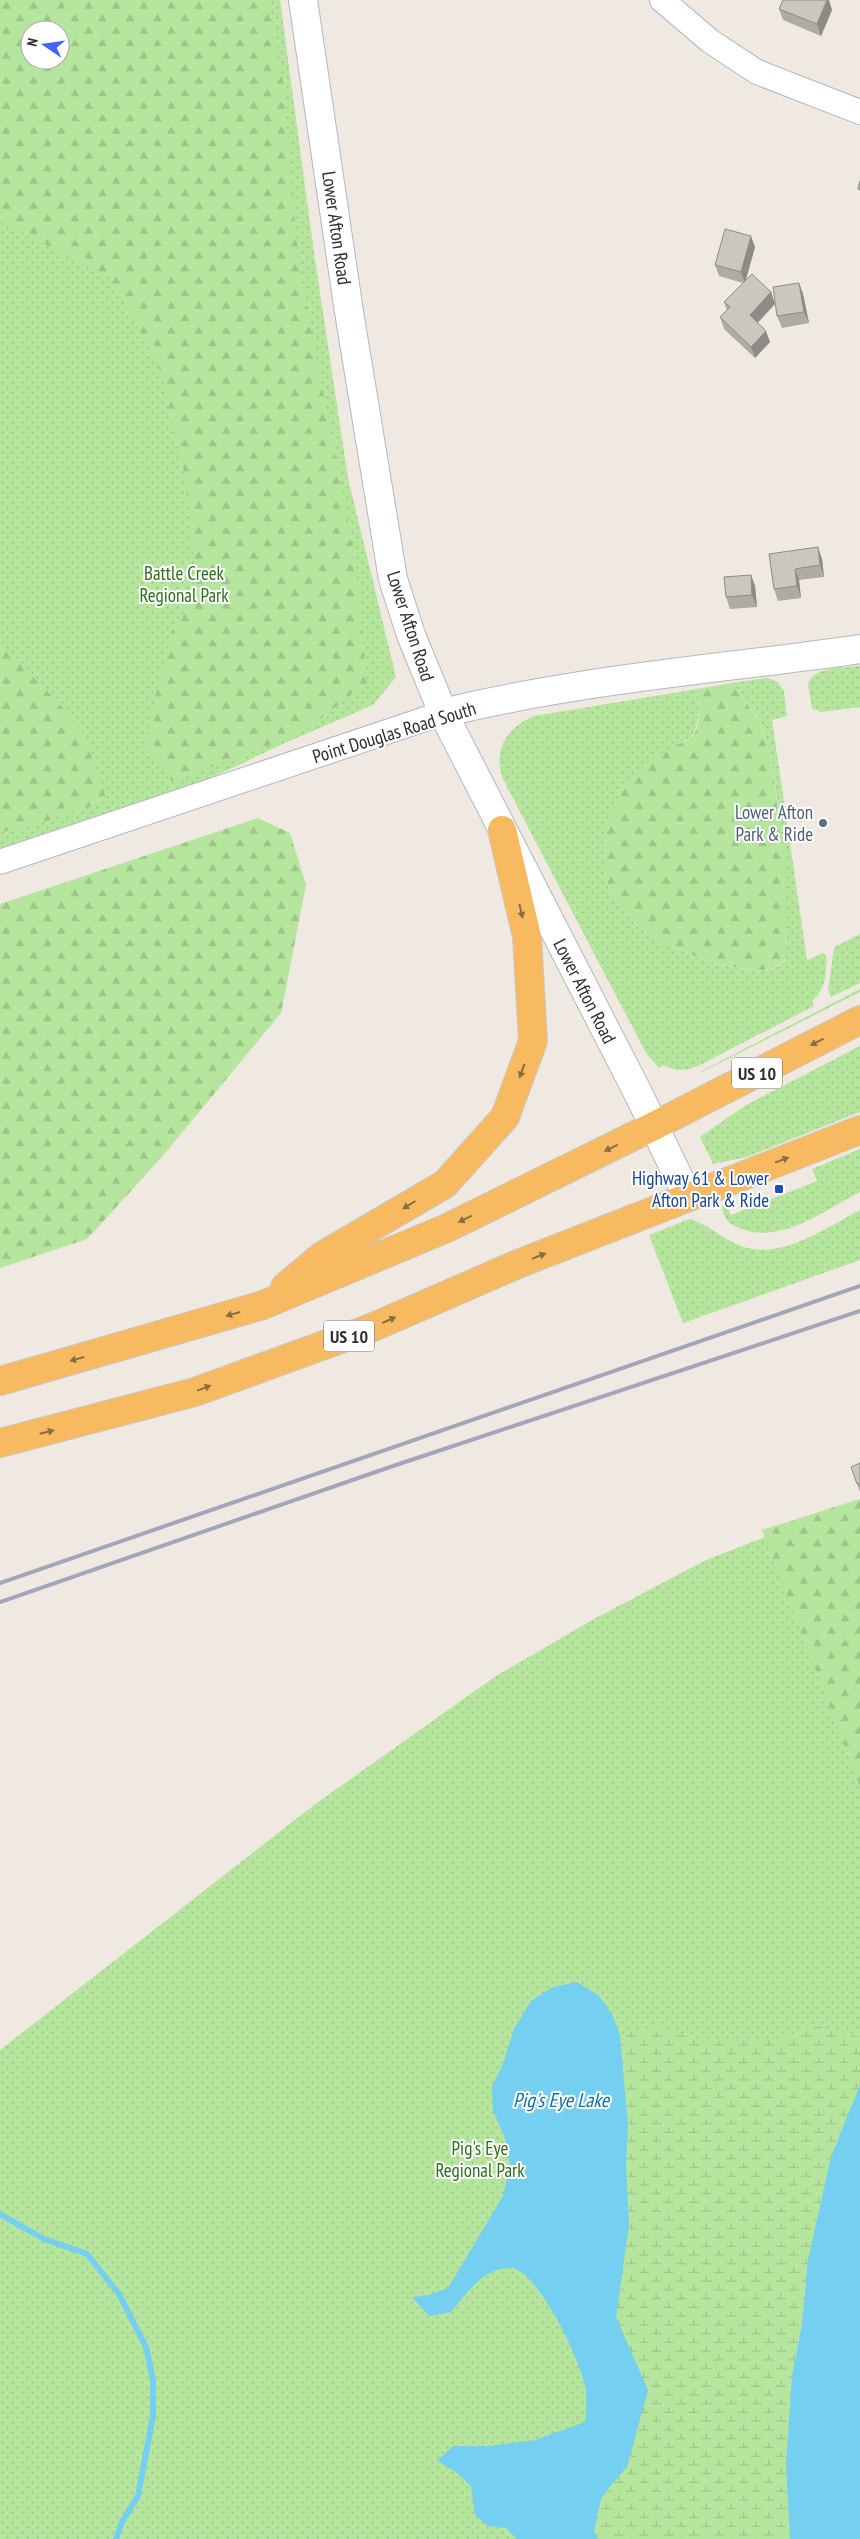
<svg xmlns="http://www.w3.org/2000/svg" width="860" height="2539" font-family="'PT Sans Narrow',sans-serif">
	<defs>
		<pattern id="grass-dots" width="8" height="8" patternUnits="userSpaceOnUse" patternTransform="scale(1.25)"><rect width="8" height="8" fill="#b6e59e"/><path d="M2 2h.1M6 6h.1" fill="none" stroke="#9dc588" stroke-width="1.8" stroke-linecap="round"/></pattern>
		<pattern id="forest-firs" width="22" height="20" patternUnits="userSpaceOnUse" patternTransform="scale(1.25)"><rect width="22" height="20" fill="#b6e59e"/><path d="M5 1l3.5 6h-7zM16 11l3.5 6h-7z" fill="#9dc588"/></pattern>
		<pattern id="wetland-marsh" width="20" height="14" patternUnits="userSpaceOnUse" patternTransform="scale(1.25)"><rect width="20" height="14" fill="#b6e59e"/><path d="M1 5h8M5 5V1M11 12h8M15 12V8" fill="none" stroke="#9dc588"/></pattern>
	</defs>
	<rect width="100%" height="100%" fill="#efe9e1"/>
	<path fill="url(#grass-dots)" fill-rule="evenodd" d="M0 0H280L314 253 348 478 396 677 373 705 285 743 75 842 0 858ZM30 30H60V60H30Z
		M860 666V707L821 712 812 708 808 684C814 666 844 668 860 666Z
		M766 678 778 682 784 691 787 716 772 720 807 960 823 953 826 955C828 969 825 992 812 1001L814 1006 698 1066C685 1071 676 1072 663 1065L659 1068 646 1053 504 781C491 752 507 727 534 716L697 689C699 706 701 723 691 737 678 746 662 753 649 763 626 782 610 808 606 837 604 856 603 880 613 897 623 913 637 927 653 937 675 951 767 988 785 960L786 943 778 806 771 758 760 721 732 683Z
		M860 934V983L831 997 828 990 834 947Z
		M860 989V992L700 1073V1072Z
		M860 1046V1112L747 1157 713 1164 700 1137 746 1105Z
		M860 1149V1192C825 1210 778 1247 737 1227 727 1223 723 1216 722 1206L726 1205 731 1215 817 1181 812 1169Z
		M860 1210V1260L683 1323 649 1235 690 1219C709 1225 723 1239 741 1246 781 1261 827 1227 860 1210Z
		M860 1500V2539H0V2050L314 1805 496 1676 594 1619 706 1560Z"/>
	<path fill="url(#forest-firs)" fill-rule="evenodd" d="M0 0H269L283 82 299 267 355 557 367 683 297 736 172 781 144 744 171 632 197 591 185 477 161 372 112 279 0 221ZM30 30H60V60H30Z
		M0 638 7 649 64 709 84 735 107 801 22 829 0 832Z
		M732 683 760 722 771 758 784 856 786 956C774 991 676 951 654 938 638 927 621 912 612 895 603 878 604 854 606 835 611 799 637 768 668 749 676 745 689 742 694 734 702 721 698 704 697 689Z
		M258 818 290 833 306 885 281 1013 161 1158 87 1239 0 1268V904Z
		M860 1499V1787L762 1530Z"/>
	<path fill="url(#wetland-marsh)" d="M654 2025 702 2042 777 2040 813 2025 860 2037V2085L831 2157 808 2260 802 2324 792 2376 786 2464 790 2539H598L594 2531 601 2499 611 2485 628 2467 648 2390 616 2317 623 2276 628 2125 620 2035Z"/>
	<path fill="#75cff0" d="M577 1982 599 1996 612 2014 620 2035 628 2125 626 2163 629 2225 616 2317 648 2390 627 2467 611 2485 601 2499 594 2531 598 2539H517L506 2528 488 2526 475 2515 471 2486 456 2472 437 2461 453 2446H489L535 2440 585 2422C586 2412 587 2401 586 2391 583 2365 537 2267 510 2268 483 2268 466 2294 451 2312L429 2316 412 2297 429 2295 448 2288 503 2196 510 2164 504 2135 493 2111 492 2087 504 2061 514 2029 531 2001 553 1987Z
		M860 2085V2539H790L786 2464 792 2376 802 2324 808 2260 831 2157Z"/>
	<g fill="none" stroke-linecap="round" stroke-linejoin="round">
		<path stroke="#75cff0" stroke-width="6" d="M0 2214 44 2239 87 2254 119 2294 146 2347 153 2380V2416L138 2496 122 2522 116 2539"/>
		<g stroke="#b4b7c1" stroke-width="26">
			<path id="minor" d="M662 0 710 41 757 72 860 112
				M0 862 443 713"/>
		</g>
		<g stroke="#b4b7c1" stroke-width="30">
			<path id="tertiary" d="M443 713C580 679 721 669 860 649"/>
		</g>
		<g stroke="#b4b7c1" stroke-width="30">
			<path id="secondary" d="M303 0 349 312 393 579 411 635 443 713 639 1095 688 1197"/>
		</g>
		<g stroke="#c9c9c9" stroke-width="30">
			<path id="trunk" d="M285 1287 322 1256 445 1184 505 1117 533 1041 527 937 502 830
				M0 1381 263 1305 447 1228 654 1126 860 1020
				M0 1443 195 1392 371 1328 518 1264 860 1130"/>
		</g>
		<use href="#minor" stroke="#fff" stroke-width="24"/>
		<use href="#tertiary" stroke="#fff" stroke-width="28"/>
		<use href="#secondary" stroke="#fff" stroke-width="28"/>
		<use href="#trunk" stroke="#f8ba60" stroke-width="28"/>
		<path stroke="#a3a6b8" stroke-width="4" d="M0 1583 860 1286
			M0 1602 396 1465 860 1311"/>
	</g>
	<path fill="#afaba4" d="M779 9 832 10 821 36 783 20Z
		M755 247 746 279 771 292 775 304 758 323 770 342 755 358 724 329 720 317 727 310 724 302 743 283 719 276 715 265Z
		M799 283 803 294 809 323 782 328 777 316Z
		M769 554 822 559 824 577 799 580 801 598 778 601 774 589Z
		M751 575 755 586 757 607 730 609 726 597Z
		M860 1463V1492L855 1478Z"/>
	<path fill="#8e8b86" d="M827 0H829L832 10 821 36 817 24Z
		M751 236 755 247 745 283 741 272Z
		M799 283 803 294 809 323 804 312Z
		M771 292 775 304 754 326 750 315Z
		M766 331 770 342 755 358 751 347Z
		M818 547 822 559 824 577 820 565Z
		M795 569 799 580 801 598 797 586Z
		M751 575 755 586 757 607 752 595Z"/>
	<path fill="#cbc7bf" stroke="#8e8b86" d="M783 0H827L817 24 779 9Z
		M860 181V190L858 189Z
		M725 229 751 236 741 272 715 265Z
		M752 274 771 292 750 315 766 331 751 347 720 317 730 307 724 302Z
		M799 283 804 312 777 316 773 287Z
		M818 547 820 565 795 569 797 586 774 589 769 554Z
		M751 575 752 595 726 597 724 577Z
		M860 1463V1483L857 1484 851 1467Z"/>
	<defs><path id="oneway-solid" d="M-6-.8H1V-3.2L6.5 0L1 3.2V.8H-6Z" transform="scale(1.25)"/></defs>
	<g fill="#896d44">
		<use href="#oneway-solid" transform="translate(521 911) rotate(77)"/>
		<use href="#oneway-solid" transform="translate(817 1042) rotate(153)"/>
		<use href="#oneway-solid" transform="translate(522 1071) rotate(110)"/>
		<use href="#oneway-solid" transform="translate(611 1148) rotate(154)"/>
		<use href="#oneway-solid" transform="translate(782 1160) rotate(-21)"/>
		<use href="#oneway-solid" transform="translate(409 1205) rotate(149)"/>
		<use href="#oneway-solid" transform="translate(465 1219) rotate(154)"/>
		<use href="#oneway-solid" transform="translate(539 1256) rotate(-22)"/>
		<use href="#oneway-solid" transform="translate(233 1314) rotate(164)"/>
		<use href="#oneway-solid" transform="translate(389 1320) rotate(-24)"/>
		<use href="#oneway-solid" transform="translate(77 1359) rotate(164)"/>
		<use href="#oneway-solid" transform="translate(204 1388) rotate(-20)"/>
		<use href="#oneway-solid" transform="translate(47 1432) rotate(-14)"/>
	</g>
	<circle fill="#5c6f8a" stroke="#fff" stroke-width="2" cx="823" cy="823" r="5"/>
	<rect fill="#1a4fb4" stroke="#fff" stroke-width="2" x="774" y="1184" width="10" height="10" rx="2.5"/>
	<g text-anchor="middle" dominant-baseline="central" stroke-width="4" stroke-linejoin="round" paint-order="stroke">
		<g fill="#fff" stroke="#6d6d6d" stroke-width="1">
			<rect x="732" y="1057.5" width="50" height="31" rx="4"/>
			<rect x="324" y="1320.5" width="50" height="31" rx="4"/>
		</g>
		<g font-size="18" font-weight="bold" fill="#2e2e2e">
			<text x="757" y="1073">US 10</text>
			<text x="349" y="1336">US 10</text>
		</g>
		<g font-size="19" fill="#2e2e2e" stroke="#fff">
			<text transform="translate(337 228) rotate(82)">Lower Afton Road</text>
			<text transform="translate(411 626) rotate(72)">Lower Afton Road</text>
			<text transform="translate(394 732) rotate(-17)">Point Douglas Road South</text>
			<text transform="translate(585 991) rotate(63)">Lower Afton Road</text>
		</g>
		<g font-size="19" fill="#2c6e1b" stroke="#fff">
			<text x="184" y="573">Battle Creek<tspan x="184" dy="22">Regional Park</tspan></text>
			<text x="480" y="2148">Pig's Eye<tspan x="480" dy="22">Regional Park</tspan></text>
		</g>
		<g font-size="19" fill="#4e5e75" stroke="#fff" text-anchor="end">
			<text x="813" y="812">Lower Afton<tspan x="813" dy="22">Park &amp; Ride</tspan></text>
		</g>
		<g font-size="19" fill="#164399" stroke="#fff" text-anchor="end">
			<text x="769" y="1178">Highway 61 &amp; Lower<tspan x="769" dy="22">Afton Park &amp; Ride</tspan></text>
		</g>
		<g font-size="20" font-style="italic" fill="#0d6fa3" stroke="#fff">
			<text x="561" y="2100">Pig's Eye Lake</text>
		</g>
	</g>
	<g transform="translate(45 45) rotate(283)"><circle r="24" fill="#ffffff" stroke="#ababab"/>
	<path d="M0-4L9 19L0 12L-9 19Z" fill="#4264fb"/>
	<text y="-8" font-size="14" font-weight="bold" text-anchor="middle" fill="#2e2e2e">N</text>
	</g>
</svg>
